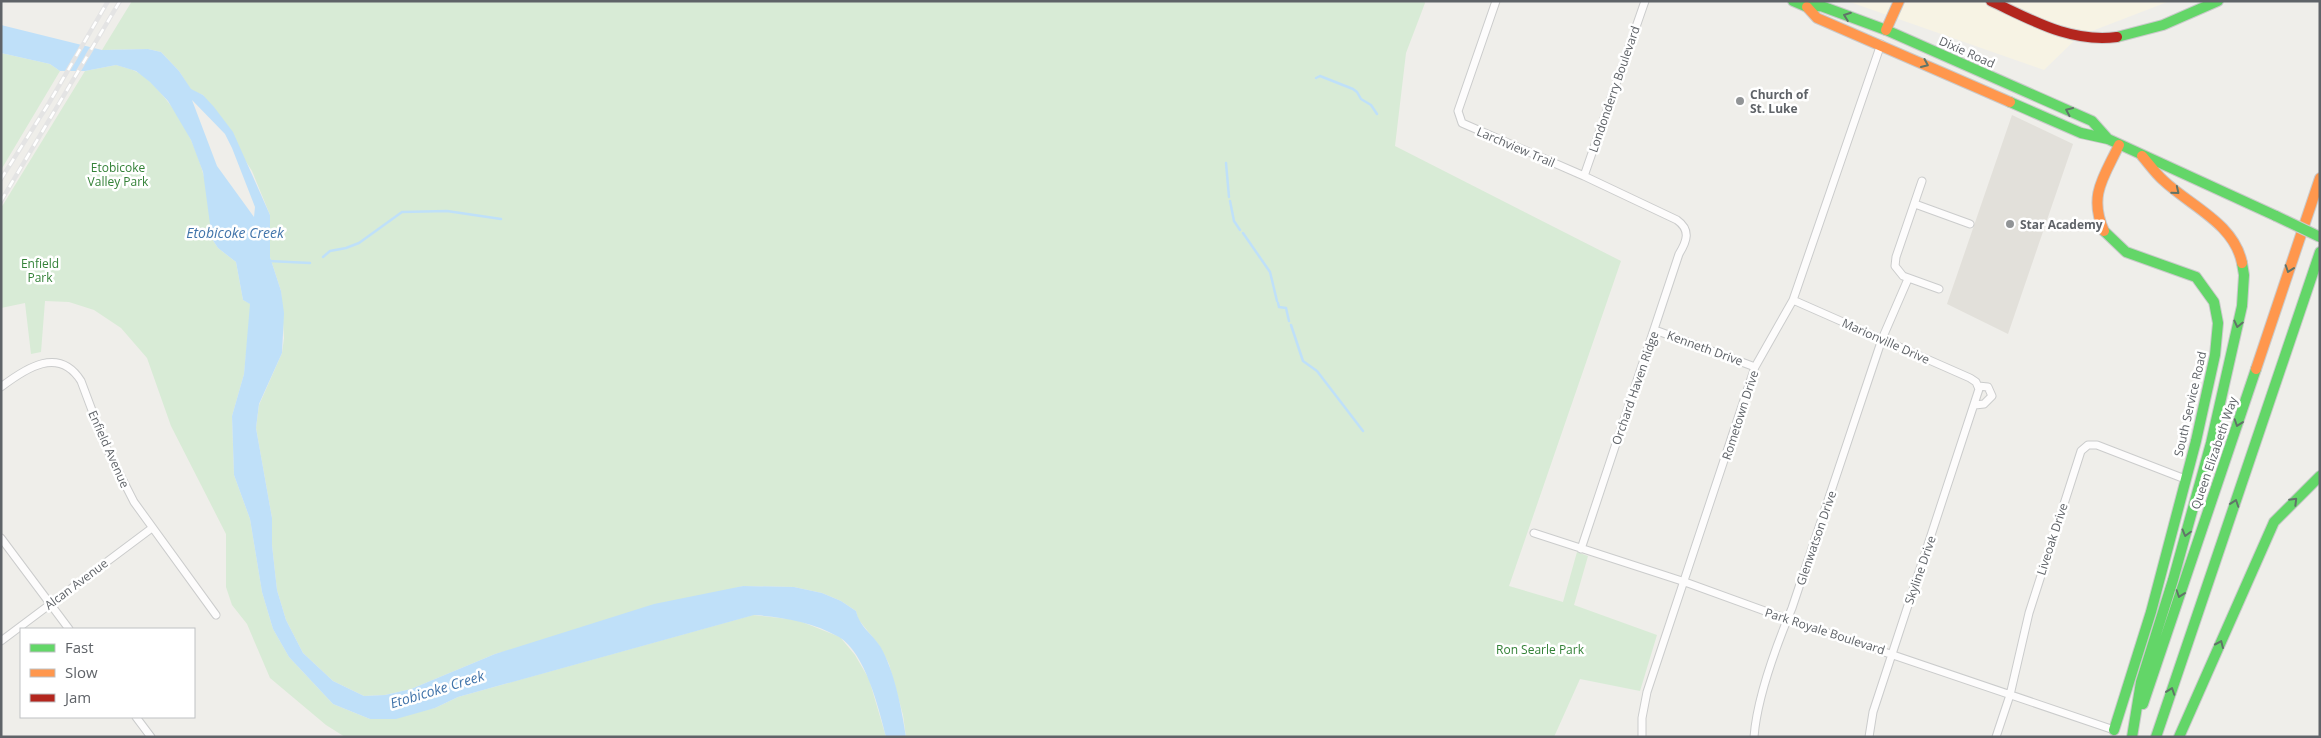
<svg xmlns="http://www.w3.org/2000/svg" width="2321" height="738" font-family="'Open Sans',sans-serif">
	<rect width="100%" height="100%" fill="#efeeea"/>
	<path fill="#f7f3e4" d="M1847 1H2170L2079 36 2044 70Z"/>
	<path fill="#e2e0da" d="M2012 115 2073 144 2008 334 1947 304Z"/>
	<path fill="#d8ebd6" d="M132 1H1424L1425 3 1406 53 1395 146 1621 261 1509 586 1563 602 1577 552 1588 556 1574 605 1657 635 1640 691 1580 679 1554 737H906L903 715 889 664 879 645 858 619 856 611 841 601 822 593 794 587 743 586 495 654 411 689 385 695 364 696 333 681 303 653 286 620 277 590 272 545V518L256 428 259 405 282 353 284 338 281 291 270 257V215L252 171 203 95 191 90 179 71 161 52 148 49 102 50Z
		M1 53 50 64 60 71 1 170Z
		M116 65C122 67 129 68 135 71 144 75 152 83 158 90 195 130 212 186 212 239L218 248 236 262 243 300 251 304 244 374 232 416 234 475 250 519 262 592 273 629 289 657 333 704 370 719 435 708 458 697 753 615 797 620 840 637 855 655 869 679 886 737H345L326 725 270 678 247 624 232 605 226 587V534L171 426 147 358 121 328 94 310 69 302 45 301 41 352 31 354 25 303 1 308V208L85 71Z"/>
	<path fill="#bfe0f9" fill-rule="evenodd" d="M1 25 102 50 148 49 161 52 179 71 191 89 203 95 214 107 233 132 270 215V257L281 291 284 313 282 353 259 404 256 428 272 518V545L277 590 286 620 303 653 333 681 364 696 385 695 411 689 495 654 654 604 743 586 794 587 822 593 841 601 856 611C859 626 872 634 880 646 894 669 902 710 906 737H886C879 709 865 652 839 637 813 622 783 617 754 615L458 697 435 708 396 719H370L333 704 289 657 273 629 262 592 250 519 234 475 232 416 244 374 250 304 243 300 236 262 218 248 212 239 203 172 191 140 168 101 150 82 136 71 116 65 85 71H60L50 64 1 53ZM192 100 225 134 232 148 255 207 254 217 217 166Z"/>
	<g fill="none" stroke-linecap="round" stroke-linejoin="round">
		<path stroke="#bfe0f9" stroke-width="2.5" d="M1316 78 1320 76 1353 89 1357 92 1361 99 1371 105 1377 114
			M1226 163 1229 197
			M1230 201 1234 221 1240 230
			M1243 233 1270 272 1277 301
			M323 257 330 251 346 248 359 243 402 212 447 211 501 219
			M269 261 310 263
			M1278 303 1279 307 1286 308 1289 321
			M1291 325 1303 361 1317 371 1363 431"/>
		<g stroke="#cbcccc" stroke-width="9">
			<path id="street" d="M1496 1 1458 111 1462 123 1584 176 1677 220C1691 230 1687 241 1679 254L1581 549
				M1584 176 1645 1
				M1922 181 1896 257 1895 266 1903 276 1939 289
				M1915 204 1970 224
				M1793 300 1970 378 1976 382 1979 389 1873 712 1869 737
				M1655 330 1755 367
				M1 387C26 368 59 346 81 381L105 445 134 502 216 615
				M1975 405 1984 404 1992 396 1988 387 1978 386
				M1534 533 1685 582 1787 619 2114 730
				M1 538 69 629
				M1 641 152 528
				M136 717 151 737
				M1642 737V718L1647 692 1755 367 1793 300 1881 44
				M1754 737C1757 697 1777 644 1792 608L1882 339 1908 279
				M1996 737 2010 695 2029 613 2081 451 2088 445H2097L2185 479"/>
		</g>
		<g stroke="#cacacb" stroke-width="12">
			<path id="fast" d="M1793 1 1807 7 1821 6 1886 30 2092 121 2108 139
				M2117 37 2163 25 2218 1
				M2010 102 2081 133 2108 139 2276 216
				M2104 231 2126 252 2196 277 2214 302 2218 323 2215 355 2196 441 2151 612 2114 730
				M2143 704 2256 369
				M2132 737 2141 682 2173 580 2211 443 2242 306 2244 275 2242 263
				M2156 737 2320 252
				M2179 737 2274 522 2320 476"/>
		</g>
		<g stroke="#cacacb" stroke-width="12">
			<path id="slow" d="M1807 7 1817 18 2010 102
				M1886 30 1899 1
				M2142 156C2149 164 2155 173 2163 180 2190 206 2234 223 2242 263
				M2104 231C2088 195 2104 177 2119 145
				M2256 369 2320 178"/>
		</g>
		<g stroke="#cacacb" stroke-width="12">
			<path id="jam" d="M1991 1C2032 20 2070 43 2117 37"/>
		</g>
		<use href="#street" stroke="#fdfcfc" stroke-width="7"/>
		<use href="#fast" stroke="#63d668" stroke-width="10"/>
		<use href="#slow" stroke="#ff974d" stroke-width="10"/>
		<use href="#jam" stroke="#b3261e" stroke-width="10"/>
		<g stroke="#e4e4e4" stroke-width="4.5">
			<path id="rail" d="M1 179 49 103 108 1
				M1 201 120 1"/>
		</g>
		<use href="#rail" stroke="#fff" stroke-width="2.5" stroke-dasharray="8" stroke-linecap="butt"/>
		<g stroke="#cacacb" stroke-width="12" stroke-linecap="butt">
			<path id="fast-bridge" d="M2276 216 2320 237"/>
		</g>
		<use href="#fast-bridge" stroke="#63d668" stroke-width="10"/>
	</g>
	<defs><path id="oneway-chevron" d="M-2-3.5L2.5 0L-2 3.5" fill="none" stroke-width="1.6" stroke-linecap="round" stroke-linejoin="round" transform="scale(1.25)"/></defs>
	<g stroke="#607468">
		<use href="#oneway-chevron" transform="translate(1847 16) rotate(-160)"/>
		<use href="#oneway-chevron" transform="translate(1925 64) rotate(24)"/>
		<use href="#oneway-chevron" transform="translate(2069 111) rotate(-156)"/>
		<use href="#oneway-chevron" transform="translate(2176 191) rotate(39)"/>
		<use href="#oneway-chevron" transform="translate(2289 269) rotate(109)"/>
		<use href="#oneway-chevron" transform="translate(2238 324) rotate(103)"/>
		<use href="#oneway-chevron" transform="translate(2238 423) rotate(109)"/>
		<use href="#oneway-chevron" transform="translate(2294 501) rotate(-45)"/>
		<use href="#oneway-chevron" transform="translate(2235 503) rotate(-71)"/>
		<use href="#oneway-chevron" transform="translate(2186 533) rotate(105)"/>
		<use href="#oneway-chevron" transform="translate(2180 594) rotate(109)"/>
		<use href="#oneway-chevron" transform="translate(2220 644) rotate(-66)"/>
		<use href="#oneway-chevron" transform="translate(2171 691) rotate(-71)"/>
	</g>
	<g fill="#919496" stroke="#fff" stroke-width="2">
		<circle cx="1740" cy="101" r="5"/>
		<circle cx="2010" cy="224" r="5"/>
	</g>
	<g text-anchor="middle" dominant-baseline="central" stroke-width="5" stroke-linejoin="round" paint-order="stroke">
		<g font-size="12" fill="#5f6368" stroke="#fff">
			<text transform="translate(1967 52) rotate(24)">Dixie Road</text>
			<text transform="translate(1614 89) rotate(-71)">Londonderry Boulevard</text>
			<text transform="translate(1516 147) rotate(23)">Larchview Trail</text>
			<text transform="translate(1886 341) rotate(24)">Marionville Drive</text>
			<text transform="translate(1705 348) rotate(20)">Kenneth Drive</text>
			<text transform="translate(1635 388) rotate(-71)">Orchard Haven Ridge</text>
			<text transform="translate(2190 404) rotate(-77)">South Service Road</text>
			<text transform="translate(1740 415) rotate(-72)">Rometown Drive</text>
			<text transform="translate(109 449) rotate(66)">Enfield Avenue</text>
			<text transform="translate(2214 453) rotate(-71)">Queen Elizabeth Way</text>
			<text transform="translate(1816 538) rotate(-71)">Glenwatson Drive</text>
			<text transform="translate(2052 539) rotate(-72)">Liveoak Drive</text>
			<text transform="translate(1920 570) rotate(-71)">Skyline Drive</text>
			<text transform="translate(76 584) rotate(-37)">Alcan Avenue</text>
			<text transform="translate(1825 631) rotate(18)">Park Royale Boulevard</text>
		</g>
		<g font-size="12" font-weight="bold" fill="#5f6368" stroke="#fff" text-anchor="start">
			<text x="1750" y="94">Church of<tspan x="1750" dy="14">St. Luke</tspan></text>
			<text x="2020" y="224">Star Academy</text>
		</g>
		<g font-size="12" fill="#348238" stroke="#fff">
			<text x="118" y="167">Etobicoke<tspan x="118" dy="14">Valley Park</tspan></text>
			<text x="40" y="263">Enfield<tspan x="40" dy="14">Park</tspan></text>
			<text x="1540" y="649">Ron Searle Park</text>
		</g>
		<g font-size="14" font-style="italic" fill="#4174aa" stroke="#fff">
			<text x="235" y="232">Etobicoke Creek</text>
			<text transform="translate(437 689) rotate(-17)">Etobicoke Creek</text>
		</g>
	</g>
	<rect width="2321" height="738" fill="none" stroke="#5f6368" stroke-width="5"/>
	<rect x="20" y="628" width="175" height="90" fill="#ffffff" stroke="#bfc1c3"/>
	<rect x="30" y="644" width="25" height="8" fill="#63d668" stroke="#bfc1c3"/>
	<text x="65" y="653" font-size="15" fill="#5f6368">Fast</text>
	<rect x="30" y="669" width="25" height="8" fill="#ff974d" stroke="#bfc1c3"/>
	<text x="65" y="678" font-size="15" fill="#5f6368">Slow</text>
	<rect x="30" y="694" width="25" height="8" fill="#b3261e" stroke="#bfc1c3"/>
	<text x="65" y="703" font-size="15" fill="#5f6368">Jam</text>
</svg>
